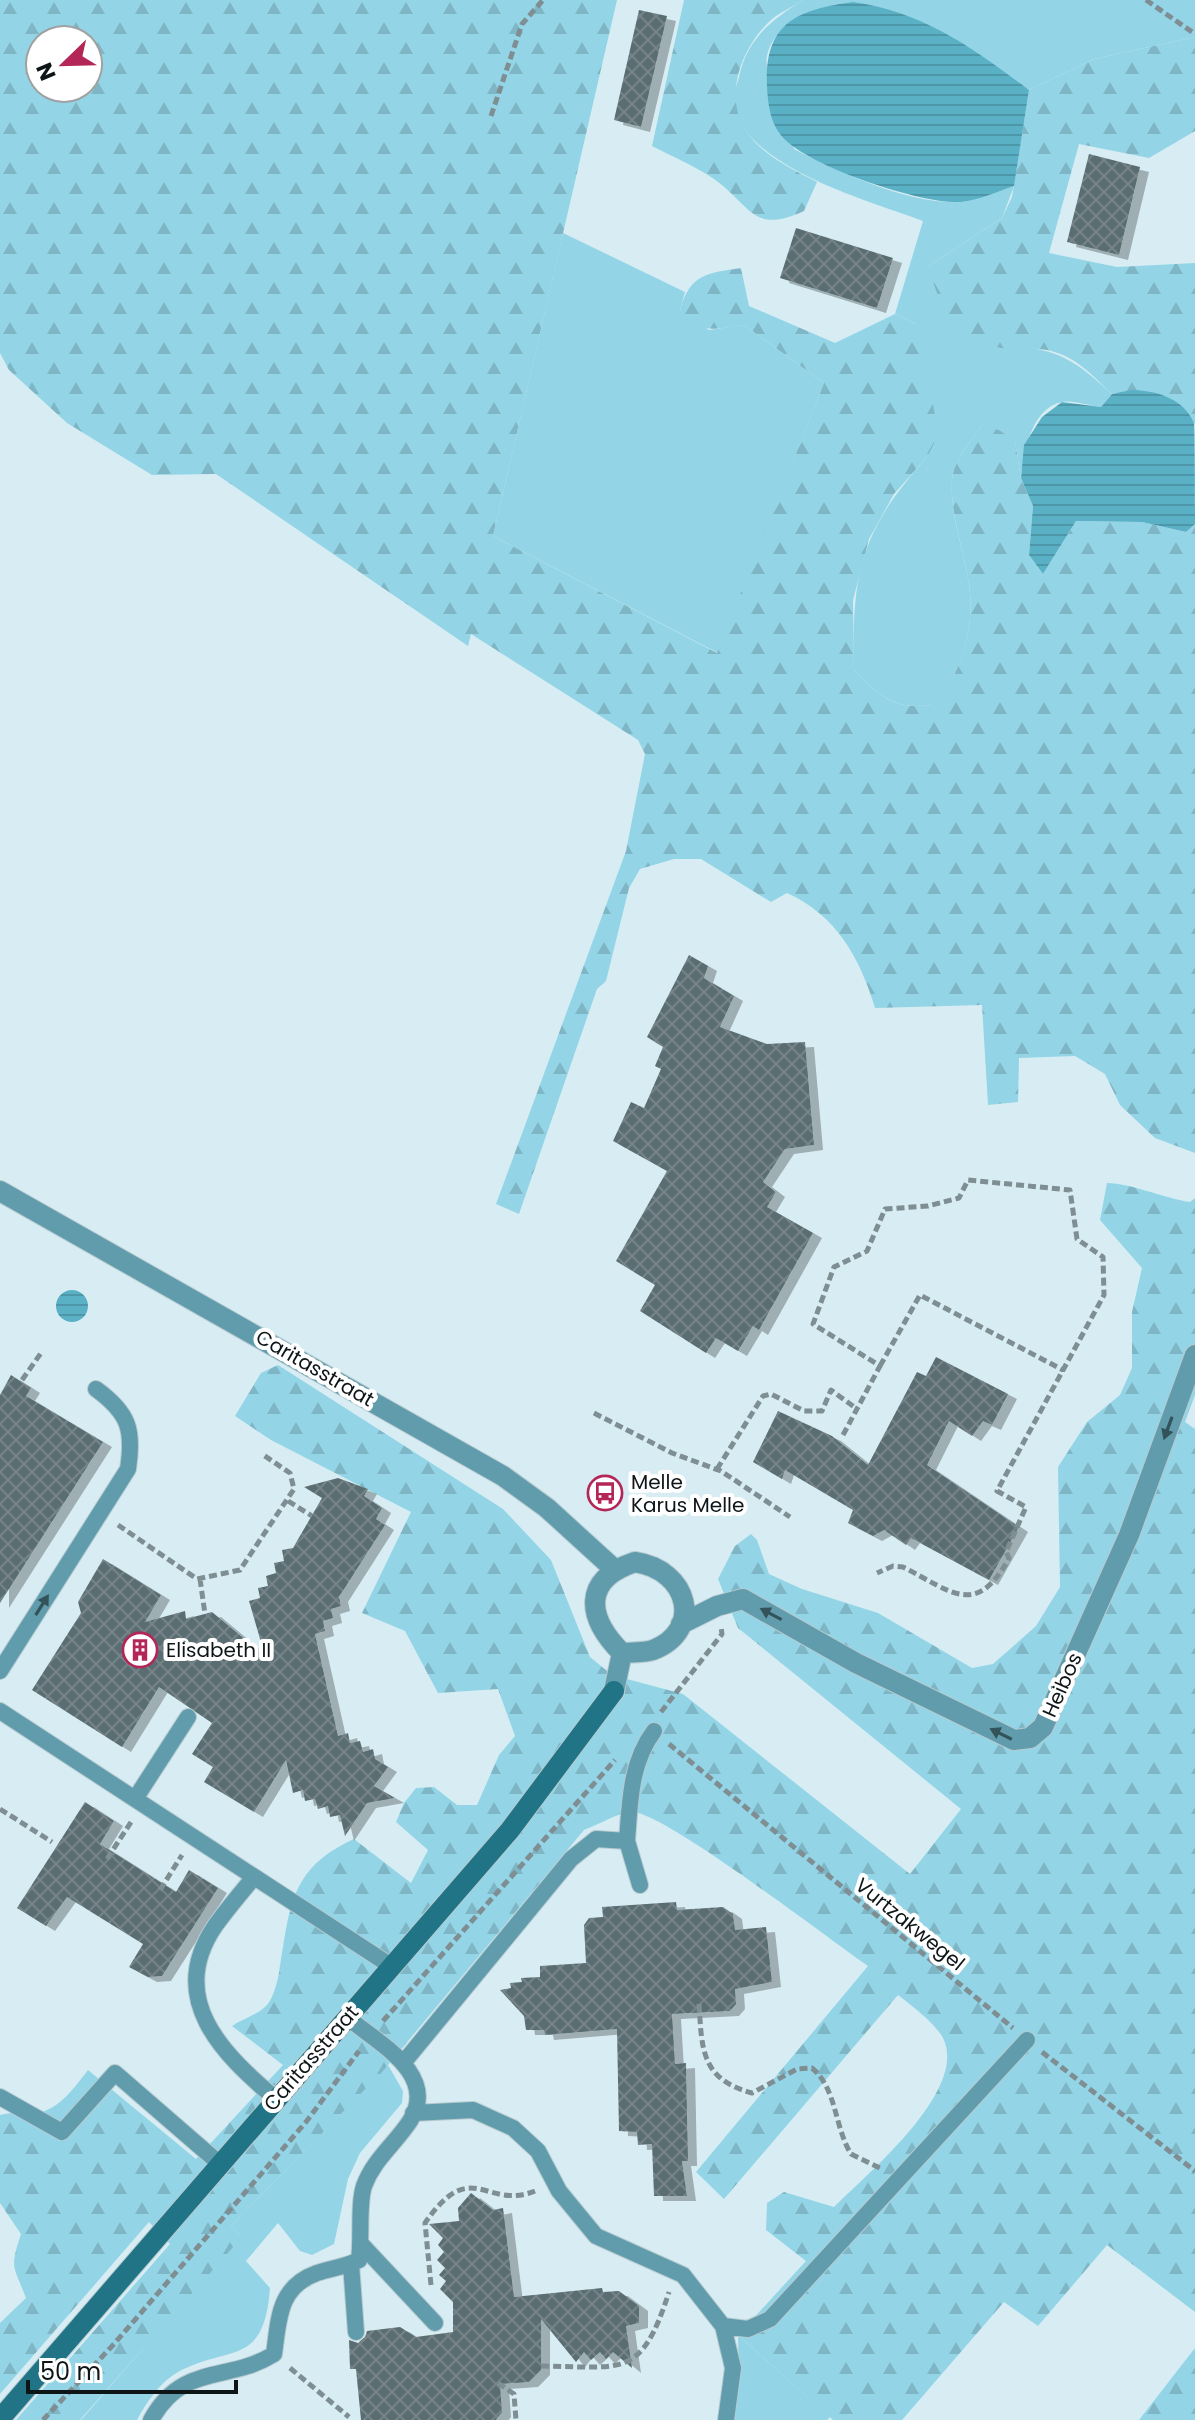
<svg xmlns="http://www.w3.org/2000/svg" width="1195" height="2420" font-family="Poppins,sans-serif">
	<defs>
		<pattern id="forest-firs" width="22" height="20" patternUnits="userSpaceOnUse" patternTransform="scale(2)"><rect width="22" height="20" fill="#93d5e6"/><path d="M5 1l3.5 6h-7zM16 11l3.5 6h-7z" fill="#7eb6c5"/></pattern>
		<pattern id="water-rules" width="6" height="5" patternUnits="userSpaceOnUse" patternTransform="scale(2)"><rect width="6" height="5" fill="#5ab1c6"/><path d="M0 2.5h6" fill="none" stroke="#4d97a9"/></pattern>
		<pattern id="building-cross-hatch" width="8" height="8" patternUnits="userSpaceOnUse" patternTransform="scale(2)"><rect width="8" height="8" fill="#5a6d72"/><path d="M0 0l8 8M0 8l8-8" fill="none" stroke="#768487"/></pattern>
		<filter id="shadow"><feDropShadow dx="9" dy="5" stdDeviation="0" flood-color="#0004"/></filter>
	</defs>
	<rect width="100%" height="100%" fill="#d7edf3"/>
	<path fill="#93d5e6" d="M803 0H1195V37L1094 59 1029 90C963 41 874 0 792 21 778 30 764 49 767 67 771 94 786 123 794 149 838 172 911 205 960 202 979 200 997 192 1014 186L1002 218 929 266 997 347C1052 345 1072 357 1112 394L1101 407C1090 406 1073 400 1062 402 1031 408 1023 454 1021 478L1015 442 981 426C971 441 953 462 952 480 950 516 964 550 969 584 975 627 962 666 941 702 901 714 880 698 854 670 852 572 860 532 927 457L916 324 895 314 923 221C872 202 739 166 734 101 733 94 737 84 739 77 747 38 772 20 803 0Z
		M563 233 685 292 680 310 709 330 744 325 824 383 718 653 493 536Z
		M388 2065 403 2091 402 2103 360 2153 348 2179 334 2244 312 2255 300 2251 278 2223 246 2261 270 2288C264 2368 230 2344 178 2372 160 2382 146 2403 137 2420H81L241 2236 231 2226Z
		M738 2335 830 2417 827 2420H733L739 2381Z"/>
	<path fill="url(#forest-firs)" fill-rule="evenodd" d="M0 0H617L493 536 717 653 824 383 744 325C718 329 696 335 680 310 690 274 707 273 741 268L749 306 835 343 895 314 916 324 939 434 927 457 894 494 869 539 853 600 854 670C880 698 901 714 940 702 962 666 975 627 969 584 964 550 950 515 952 480 953 462 971 441 981 426L999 430 1015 441 1021 478 1033 506 1029 555 1043 574 1076 521 1142 522 1186 532 1195 524V1153L1155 1138 1120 1105 1105 1074 1075 1056 1019 1058 1018 1102 988 1105 982 1005 875 1008C860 958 836 915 787 893L771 902 701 859H674L640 869 629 888 606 981 597 989 519 1214 496 1204 626 851 645 754 638 740 471 634 468 646 216 474 152 475 67 423 9 370 0 353ZM40 40H88V88H40Z
		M684 0H803C793 7 780 12 771 20 742 46 722 97 747 132 763 156 792 169 817 182L804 211C752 235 751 205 714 179 695 166 673 157 652 146Z
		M1195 37V131L1149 158 1079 144 1049 253 1117 267 1195 263V424C1177 400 1141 388 1112 394 1097 380 1082 363 1063 355 1038 344 1019 352 996 347 954 338 938 305 929 266L1002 218 1012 197 1029 90 1094 59Z
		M1107 1183C1130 1183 1163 1198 1190 1202L1195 1198V1395L1185 1422 1195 1429V2312L1107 2245 1038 2326 1004 2302 902 2420H833L738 2335 806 2261 766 2230 767 2203 784 2192 834 2207C867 2174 969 2090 943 2038 935 2023 911 2005 898 1995L724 2199 696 2172 868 1966C834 1943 658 1807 630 1812 615 1814 598 1825 584 1830L383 2071 231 2226 242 2237 80 2420H16L170 2244 149 2222 0 2394V2323L26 2298C14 2266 9 2270 21 2234L0 2203V2115C14 2111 20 2115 32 2114 58 2112 74 2088 88 2070L196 2159 283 2065 232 2026C241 2020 256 2015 265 2007 273 2000 277 1983 279 1973 290 1909 288 1869 354 1839L411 1883 428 1850 396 1822 404 1803 416 1788 434 1787 457 1805H477L499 1755 515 1736 498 1689 438 1693 405 1631 362 1613 411 1512 271 1440 235 1416 261 1373 278 1365 503 1509 551 1560 590 1657 612 1675 683 1694 910 1874 961 1809 738 1628 718 1579 735 1546 751 1534 757 1540 769 1574 802 1589 878 1613 972 1668 993 1664 1036 1626 1060 1587 1058 1467 1087 1422 1120 1395 1132 1368V1312L1142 1268 1100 1220Z
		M1195 2348V2420H1139Z"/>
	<path fill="url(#water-rules)" d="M853 2C924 12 973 48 1029 90L1014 186C997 192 979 200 961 202 923 205 802 165 780 134 770 121 768 104 767 87 764 23 796 10 853 2Z
		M1131 390C1154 390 1184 398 1194 423 1195 438 1195 503 1195 524L1186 532 1142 522 1076 521 1043 574 1029 555 1033 506 1021 478 1024 445 1042 417 1062 402 1101 407 1112 394Z
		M56 1306a16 16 0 1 1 32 0a16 16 0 1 1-32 0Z"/>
	<path fill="url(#building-cross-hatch)" filter="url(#shadow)" d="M639 10 667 16 641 127 614 120Z
		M1089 154 1140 167 1119 255 1067 242Z
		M796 228 893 258 877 308 780 278Z
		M689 955 708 966 704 978 734 996 720 1027 767 1044 805 1042 814 1145 785 1149 763 1182 776 1192 767 1207 813 1233 759 1330 753 1326 738 1351 716 1338 706 1353 640 1311 655 1285 616 1261 667 1171 613 1141 631 1102 644 1108 661 1069 655 1066 663 1047 647 1037Z
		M936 1357 1008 1394 992 1425 983 1421 972 1436 949 1421 927 1465 1019 1527 989 1580 911 1538 906 1545 884 1530 873 1536 848 1523 853 1510 785 1470 782 1479 753 1462 778 1411 832 1436 868 1465 917 1372 926 1376Z
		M11 1375 31 1388 26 1396 103 1442 0 1603V1395Z
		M338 1478 368 1489 364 1496 382 1508 376 1519 385 1525 339 1597 341 1606 331 1609 333 1618 323 1621 325 1631 315 1634 338 1736 348 1733 350 1743 360 1741 363 1752 373 1749 375 1759 388 1767 374 1786 395 1798 367 1803 345 1836 340 1815 330 1817 328 1806 318 1809 315 1799 305 1801 303 1790 293 1793 286 1760 254 1812 204 1782 213 1767 192 1754 212 1723 159 1687 122 1747 32 1690 81 1613 78 1602 103 1559 161 1595 145 1622 185 1611 186 1619 212 1612 265 1656 249 1601 260 1598 258 1588 268 1586 266 1576 276 1573 274 1563 284 1561 282 1550 293 1548 322 1498 304 1487Z
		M85 1802 114 1821 100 1844 176 1892 189 1870 218 1888 162 1976 148 1977 129 1967 143 1944 67 1897 46 1926 17 1908Z
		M676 1902 677 1910 723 1907 733 1914 735 1930 766 1927 772 1982 735 1989 736 2004 730 2011 672 2014 675 2064 686 2063 688 2161H682L687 2196H654L652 2144 638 2145 637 2132 619 2131 617 2029 545 2035 544 2030H526L524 2016 500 1990 511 1988 510 1983 522 1982 521 1978 540 1977V1966L586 1963 584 1925 589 1918 603 1917 602 1907Z
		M471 2193 493 2210 503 2208 514 2297 602 2288 603 2292 619 2291 639 2306V2323L626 2326 632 2368 613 2352 606 2359 600 2352 591 2360 584 2352 576 2362 541 2319V2370L529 2382 500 2384 502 2412 496 2420H361L356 2369H350L349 2340 358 2343 365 2337 367 2331 400 2327 416 2337 453 2332V2302L440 2289 446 2281 439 2275 445 2268 437 2260 444 2252 438 2245 443 2238 429 2224 459 2221 458 2208Z"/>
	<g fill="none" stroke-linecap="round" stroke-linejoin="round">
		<g stroke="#b7cad0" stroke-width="18">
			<path id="lane" d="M0 1671 128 1469C134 1430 129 1413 96 1389
				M0 1711 391 1966
				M135 1799 188 1717
				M627 1841C630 1803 630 1763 654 1731
				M254 1877C241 1893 227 1909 215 1926 166 1998 222 2054 276 2099
				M404 2062 571 1859 596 1839 627 1841 640 1885
				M0 2097 62 2132 115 2073 220 2164
				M413 2113 473 2110 513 2128 538 2151 559 2191 596 2236 683 2275 723 2326 733 2368 726 2420
				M361 2244 435 2323
				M351 2264 356 2332
				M723 2326 748 2329 770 2319 1027 2040
				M151 2420C183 2362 228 2383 274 2354 279 2319 278 2287 317 2273 332 2268 345 2267 359 2260 362 2239 358 2204 364 2186 374 2159 395 2144 410 2121 440 2074 376 2042 347 2017"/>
		</g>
		<g stroke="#b7cad0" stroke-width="22">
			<path id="street" d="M0 1191 503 1476 547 1508 614 1569
				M635 1562C689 1570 704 1630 653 1650 644 1653 632 1652 622 1653 587 1618 581 1580 635 1562Z
				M681 1624 717 1606 743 1599 856 1663 1014 1740 1030 1738 1043 1727 1129 1535 1195 1355
				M614 1691 622 1653"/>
		</g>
		<g stroke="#b7cad0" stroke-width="22">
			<path id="secondary" d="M0 2419 510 1830 614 1691"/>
		</g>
		<path stroke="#7f8e93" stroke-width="5" stroke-dasharray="8 4" stroke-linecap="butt" d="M1146 0 1195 34
			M491 116 522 24 543 0
			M880 1366 920 1295 1063 1370
			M22 1380 41 1353
			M594 1413 672 1453 721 1471 790 1517
			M843 1435 880 1366 813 1324 834 1267 867 1251 885 1209 928 1206 959 1198 968 1180 1070 1190 1077 1239 1103 1257 1104 1295 997 1491 1026 1507 1006 1552 1009 1558C976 1619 951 1591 903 1567L893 1566 877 1573
			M717 1469 763 1396 771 1394 804 1411H822L831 1390 857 1409
			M288 1501 312 1516
			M118 1525 197 1579 240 1570 294 1489 290 1473 262 1454
			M200 1579 205 1614
			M661 1712 722 1634 721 1627
			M669 1744 1013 2028
			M0 1809 52 1842
			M107 1859 133 1819
			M160 1890 182 1855
			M699 2004C702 2050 701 2079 752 2093L797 2069 812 2068C837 2089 834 2126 851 2154L882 2169
			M383 2021 615 1760
			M1042 2052 1195 2171
			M431 2285 425 2223C472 2155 486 2211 535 2191
			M541 2366C624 2367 641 2379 669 2292
			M290 2368 349 2417
			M498 2383 514 2394 516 2420
			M43 2420 114 2344 306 2122 359 2051"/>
		<use href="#lane" stroke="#609cac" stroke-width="16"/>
		<use href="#street" stroke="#609cac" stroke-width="20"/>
		<use href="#secondary" stroke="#217486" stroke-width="20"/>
	</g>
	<defs><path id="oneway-solid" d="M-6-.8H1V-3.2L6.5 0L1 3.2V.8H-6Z" transform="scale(2)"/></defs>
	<g fill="#33525a">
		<use href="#oneway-solid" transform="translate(1168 1428) rotate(110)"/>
		<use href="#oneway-solid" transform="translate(42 1605) rotate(-58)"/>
		<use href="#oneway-solid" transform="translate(771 1614) rotate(-152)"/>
		<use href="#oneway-solid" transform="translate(1001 1734) rotate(-154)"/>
	</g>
	<defs>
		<g id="bus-ring" transform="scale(1.8)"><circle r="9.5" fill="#fff" stroke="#b42658" stroke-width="1.5"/><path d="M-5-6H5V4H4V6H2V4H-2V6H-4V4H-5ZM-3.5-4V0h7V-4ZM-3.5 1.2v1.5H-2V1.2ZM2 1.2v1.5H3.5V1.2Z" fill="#b42658"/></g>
		<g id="building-ring" transform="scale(1.8)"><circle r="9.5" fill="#fff" stroke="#b42658" stroke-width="1.5"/><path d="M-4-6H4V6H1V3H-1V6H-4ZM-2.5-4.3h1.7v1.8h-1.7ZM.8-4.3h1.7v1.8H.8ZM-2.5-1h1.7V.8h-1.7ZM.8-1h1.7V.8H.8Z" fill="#b42658"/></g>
	</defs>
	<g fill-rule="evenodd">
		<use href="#bus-ring" x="605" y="1493"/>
		<use href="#building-ring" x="140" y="1650"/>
	</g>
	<g text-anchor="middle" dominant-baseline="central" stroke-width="8" stroke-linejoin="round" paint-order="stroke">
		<g font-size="20" fill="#0e1517" stroke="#fff">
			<text transform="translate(315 1368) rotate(30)">Caritasstraat</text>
			<text transform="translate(1062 1685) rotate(-66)">Heibos</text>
			<text transform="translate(910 1924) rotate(39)">Vurtzakwegel</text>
			<text transform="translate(311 2058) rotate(-49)">Caritasstraat</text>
		</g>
		<g font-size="20" fill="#0e1517" stroke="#fff" text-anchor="start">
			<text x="631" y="1482">Melle<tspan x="631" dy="23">Karus Melle</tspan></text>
			<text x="166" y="1650">Elisabeth II</text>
		</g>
	</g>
	<g transform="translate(64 64) rotate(247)"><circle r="38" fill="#ffffff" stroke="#9fa1a2" stroke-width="2"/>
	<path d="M0-6L14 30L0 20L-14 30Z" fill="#b42658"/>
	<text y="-12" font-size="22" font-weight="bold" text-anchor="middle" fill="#0e1517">N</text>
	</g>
	<path d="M28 2380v12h208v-12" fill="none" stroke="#0e1517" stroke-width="4"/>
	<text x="40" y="2380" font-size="24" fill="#0e1517" stroke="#ffffff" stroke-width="6" paint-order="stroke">50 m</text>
</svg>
